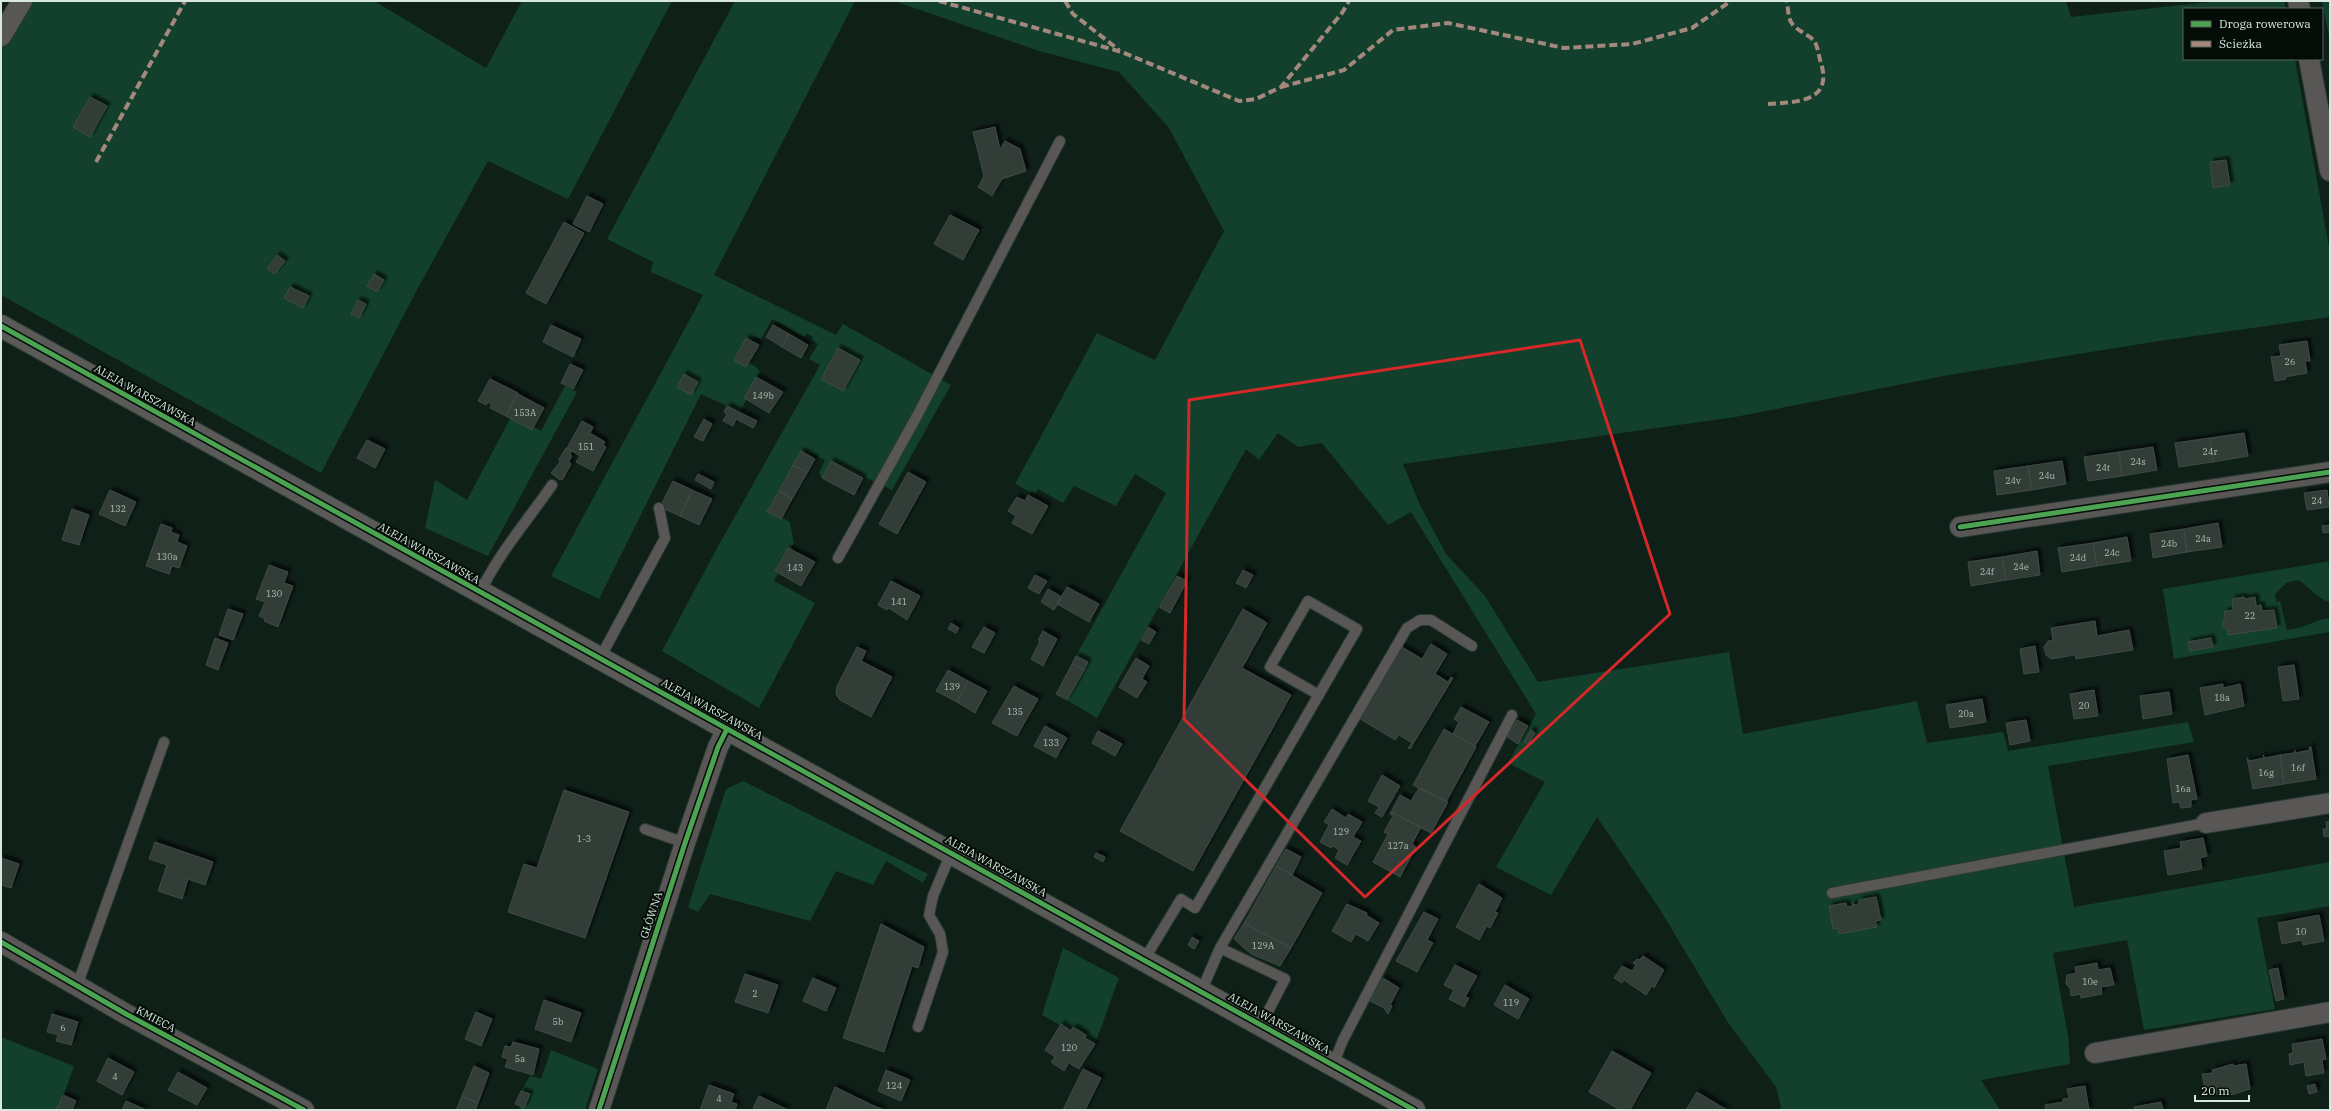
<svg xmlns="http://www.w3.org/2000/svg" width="2331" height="1111" font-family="'IBM Plex Serif',serif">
	<defs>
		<filter id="shadow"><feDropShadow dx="3.5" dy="-3.5" stdDeviation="1" flood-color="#0009"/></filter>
	</defs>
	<rect width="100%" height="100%" fill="#0f2018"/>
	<path fill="#12402c" d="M31 1H374L486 68 522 1H672L568 199 488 161 418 288 321 473 1 295V49Z
		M735 1H855L714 275 836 335 843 324 951 385 892 490 831 461 822 478 819 473 825 460 806 451 774 513 790 522 794 544 774 581 815 603 759 708 662 651 716 550 820 365 809 359 818 344 812 340 813 337 807 333 804 337 772 319 761 339 754 336 741 358 756 367 760 372 740 412 701 394 599 599 551 576 703 295 651 272 653 262 607 239Z
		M894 1H2066L2071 17 2219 1H2284L2286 9H2184V59H2295L2330 252V317L2159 341 1949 375 1735 417 1403 464 1420 505 1446 554 1485 596 1538 682 1729 652 1743 734 1917 701 1927 743 2003 732 2008 751 2188 722 2194 742 2048 766 2074 907 2330 862V906L2257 918 2275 1009 2144 1030 2127 940 2053 953 2068 1036 2070 1064 1981 1080 2000 1110H1779L1781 1107 1776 1087 1727 1021 1659 908 1597 817 1551 895 1496 867 1545 782 1508 763 1536 714 1411 512 1388 525 1322 443 1298 447 1278 433 1259 460 1246 449 1097 718 1067 700 1088 663 1076 656 1166 493 1135 474 1116 506 1074 486 1063 503 1038 489 1035 494 1015 484 1097 333 1155 360 1224 231 1169 128 1119 72 1039 51Z
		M2322 1H2330V41Z
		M565 386 577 392 488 556 425 528 435 480 467 500 512 415 541 431Z
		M2330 561V602C2317 599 2309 586 2298 580L2286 583 2275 594 2276 602 2280 601 2287 630C2303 629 2314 620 2330 618V632L2174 659 2163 589Z
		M743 781 928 874 923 883 886 861 873 885 836 871 810 921 710 894 698 912 688 907 726 789Z
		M1063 948 1119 978 1095 1044 1085 1038 1086 1035 1074 1027 1071 1031 1042 1015Z
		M1 1037 74 1066 58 1110H1Z
		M551 1050 598 1069 585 1110H518L530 1094 521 1091 530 1076 541 1079Z"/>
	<path fill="#313e38" stroke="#3d4b44" filter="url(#shadow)" d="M90 97 107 106 90 137 73 127Z
		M995 127 1000 149 1005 141 1020 149 1026 171 1002 179 992 196 978 187 984 176 973 132Z
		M2226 160 2230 185 2213 188 2210 162Z
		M587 196 603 204 589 232 573 224Z
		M950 215 979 230 963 260 934 244Z
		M564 222 584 233 546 304 526 293Z
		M277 255 285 261 275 274 267 269Z
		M374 274 384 280 377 292 367 286Z
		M290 287 309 296 303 308 284 298Z
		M358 300 366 304 359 318 351 314Z
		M551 325 581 339 573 357 543 342Z
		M773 325 789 334 782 347 766 337Z
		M789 334 808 345 801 358 782 347Z
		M746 338 759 345 746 367 734 360Z
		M2307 341 2310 361H2305L2307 373 2285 377 2286 379 2275 381 2271 357 2281 356 2279 345Z
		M838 348 860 360 843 391 821 379Z
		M570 364 583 370 573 389 561 383Z
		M684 374 698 382 691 395 677 387Z
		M756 377 783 392 769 413 744 398Z
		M490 379 518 393 506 416 490 408 492 404 488 402 486 405 478 401Z
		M518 394 544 408 532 430 506 416Z
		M727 406 757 421 753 428 736 419 733 426 723 421 727 414 724 412Z
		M704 419 712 424 703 441 694 437Z
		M582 421 593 427 590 433 605 442 603 445 606 447 593 471 576 462 580 456 567 448Z
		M2244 433 2248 456 2213 462 2210 438Z
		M2210 438 2213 462 2179 467 2175 443Z
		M367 440 385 449 375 468 357 458Z
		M2153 447 2157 470 2122 476 2119 452Z
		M566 448 572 451 570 454 572 456 569 461 571 464 563 479 560 480 551 473 560 462 559 459Z
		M801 451 815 459 807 473 793 465Z
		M2119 452 2122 476 2088 481 2084 457Z
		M831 461 863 478 854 495 822 478Z
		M2062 461 2066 484 2032 490 2028 466Z
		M793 465 807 473 792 499 779 491Z
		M2028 466 2032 490 1997 495 1994 471Z
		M908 472 926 482 897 534 879 524Z
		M698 474 714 482 711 489 695 480Z
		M673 481 692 490 680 516 660 507Z
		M110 490 136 502 125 526 99 514Z
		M692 490 712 499 699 525 680 516Z
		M2327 490 2329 507 2307 510 2304 493Z
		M779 491 792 499 781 519 767 512Z
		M1028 495 1048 506 1032 534 1012 523 1016 516 1008 511 1017 497 1025 501Z
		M72 509 89 515 79 545 62 540Z
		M2218 523 2222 547 2187 552 2184 529Z
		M161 524 172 528 171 532 179 535 177 542 187 546 179 568 172 566 169 574 146 566Z
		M2330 525V532L2323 533 2322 526Z
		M2184 529 2187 552 2153 558 2150 534Z
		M2127 537 2131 561 2097 566 2093 543Z
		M2093 543 2097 566 2062 572 2058 548Z
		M788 548 815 562 801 586 775 571Z
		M2037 551 2040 575 2006 580 2002 557Z
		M2002 557 2006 580 1971 586 1968 562Z
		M269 565 288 572 284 583 293 586 278 627 264 621 265 619 259 616 265 602 256 599Z
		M1243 570 1253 575 1246 588 1236 583Z
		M1035 575 1047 581 1039 594 1028 588Z
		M1177 576 1187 581 1170 613 1159 607Z
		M891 581 920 596 907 620 889 608 887 610 878 605Z
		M1067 587 1099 604 1089 622 1057 604Z
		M1048 589 1062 597 1054 610 1041 602Z
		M2244 597 2245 599 2255 597 2256 606 2261 605 2262 611 2274 610 2277 628 2228 635 2227 629 2223 627 2222 624 2225 617 2224 612 2233 610 2232 599Z
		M228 609 243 614 233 640 219 635Z
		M1243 609 1267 623 1242 668 1291 695 1193 871 1120 831Z
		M2095 621 2097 636 2129 630 2133 650 2076 659 2075 655 2051 659 2046 655 2044 647 2048 641 2053 640 2051 628Z
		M951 623 959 628 956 633 948 629Z
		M984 627 995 633 984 653 972 647Z
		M1148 627 1156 632 1149 644 1141 640Z
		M1043 631 1057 639 1043 666 1031 659 1040 641 1038 640Z
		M215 638 228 643 218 670 206 665Z
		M2211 638 2213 647 2190 651 2188 642Z
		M1431 644 1447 654 1435 674 1448 682 1451 677 1453 678 1410 749 1408 748 1412 743 1399 735 1395 740 1357 717 1400 646 1422 659Z
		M2035 646 2039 672 2024 674 2020 649Z
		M857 647 866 651 861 661 892 677 871 717 840 700 836 694 837 686Z
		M1076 656 1088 662 1084 670 1072 664Z
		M1136 658 1149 666 1142 679 1147 682 1137 698 1119 687Z
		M1072 664 1084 670 1067 700 1056 694Z
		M2294 665 2299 699 2283 701 2278 667Z
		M948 670 968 681 957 702 936 691Z
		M968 681 987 691 975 713 957 702Z
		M2223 684V688L2240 684 2244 706 2205 715 2200 688Z
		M1014 686 1038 699 1017 736 992 723Z
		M2094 690 2098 716 2074 719 2070 694Z
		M2169 692 2172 714 2143 719 2140 696Z
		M1982 699 1986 722 1950 728 1946 705Z
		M1461 707 1489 722 1475 746 1453 734 1459 722 1454 719Z
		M1517 720 1528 726 1518 744 1507 737Z
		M2026 720 2030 741 2010 745 2006 723Z
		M1045 726 1067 738 1056 758 1034 746Z
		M1444 729 1476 747 1446 802 1413 785Z
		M1531 730 1535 733 1528 744 1524 742Z
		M1098 731 1122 744 1115 756 1092 743Z
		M2309 747H2311L2316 779 2284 784 2280 755 2294 753 2295 750V753L2310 750Z
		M2188 755 2197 799 2191 800V807L2181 808 2179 802 2173 803 2167 759Z
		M2263 755 2265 758 2280 755 2284 784 2253 789 2247 758 2249 761 2264 758Z
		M1382 775 1400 786 1382 817 1375 813 1379 807 1368 801Z
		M1419 788 1448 802 1431 833 1391 812 1400 795 1411 801Z
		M564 790 629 812 585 938 508 912 524 864 537 868Z
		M1332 809 1346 818 1348 814 1362 822 1353 837 1361 841 1347 865 1335 858 1339 850 1333 846 1331 848 1320 842 1329 825 1324 822Z
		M1391 812 1421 827 1412 844 1416 847 1400 877 1373 862 1388 834 1384 832 1393 816 1390 814Z
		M2330 821V844L2329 836 2324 837 2323 829H2327L2326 822Z
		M2203 838 2207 856 2200 858 2202 869 2168 875 2164 851 2181 848 2180 842Z
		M155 842 213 862 205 885 188 879 182 899 158 891 167 865 149 859Z
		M1286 849 1301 857 1292 875 1276 866Z
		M1096 853 1105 857 1103 862 1094 857Z
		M1 858 19 864 11 888 1 885Z
		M1276 866 1322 893 1291 948 1244 923Z
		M1479 884 1502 898 1495 912 1498 913 1490 928 1487 926 1479 940 1456 927Z
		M1876 897 1881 920 1875 921 1877 927 1839 934 1838 928 1833 929 1829 906 1846 903 1847 907 1853 906 1852 902 1854 905 1859 904V900Z
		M1347 904 1367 913 1366 915 1379 923 1368 941 1356 934 1351 942 1332 931Z
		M1424 912 1438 919 1427 940 1433 943 1417 972 1396 961Z
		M2319 915 2324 941 2303 945 2302 940 2282 944 2278 923Z
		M1244 923 1291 948 1280 966 1251 954 1234 939Z
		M881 924 924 947 918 968 912 966 884 1052 843 1038Z
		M1192 937 1199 941 1194 949 1188 945Z
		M1643 956 1664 970 1654 988 1652 986 1646 995 1624 980 1622 983 1614 978 1622 966 1632 971 1636 965 1633 963 1637 959 1639 960Z
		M2097 963 2098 970 2110 968 2114 985 2101 987 2102 994 2081 998 2080 994 2071 996 2070 988 2066 984 2067 975 2076 973 2075 967Z
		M1455 965 1477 976 1465 997 1469 998 1464 1007 1449 999 1454 990 1444 985Z
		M2278 968 2284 999 2276 1001 2269 970Z
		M745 974 778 985 768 1013 735 1002Z
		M813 978 836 988 826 1011 803 1001Z
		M1383 978 1399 988 1390 1005 1392 1006 1388 1014 1384 1008 1370 1001Z
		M1505 985 1529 999 1518 1019 1494 1005Z
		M544 1000 581 1013 571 1042 535 1029Z
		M476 1012 492 1019 481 1046 465 1039Z
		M52 1014 78 1022 71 1045 56 1041 58 1035 47 1032Z
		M1061 1024 1071 1031 1073 1027 1086 1035 1085 1038 1095 1044 1079 1069 1069 1063 1064 1071 1051 1062 1055 1057 1045 1050Z
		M2322 1039 2326 1059 2322 1060 2324 1073 2306 1076 2304 1062 2290 1065 2289 1054 2293 1053 2292 1044Z
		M513 1042 539 1049 533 1075 505 1067 508 1059 502 1057 505 1046 511 1047Z
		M1612 1051 1651 1073 1630 1110H1615L1617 1108 1589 1092Z
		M108 1058 134 1072 122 1095 97 1081Z
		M2233 1064V1066L2246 1064 2250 1089 2231 1095 2229 1093 2217 1095V1093L2206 1095 2202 1074 2213 1073 2212 1070Z
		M474 1066 489 1073 478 1103 462 1096Z
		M1083 1069 1101 1078 1085 1110H1063Z
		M886 1070 910 1080 901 1101 878 1091Z
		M178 1072 207 1088 197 1105 168 1090Z
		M2315 1084 2317 1092 2309 1094 2307 1086Z
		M709 1085 734 1094 731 1102 737 1104 735 1110H700Z
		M2085 1086 2089 1110H2046L2045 1105 2063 1102V1099L2069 1098 2067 1089Z
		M835 1087 872 1105 884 1110H826Z
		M521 1091 530 1094 524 1108 515 1104Z
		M1697 1092 1727 1110H1686Z
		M63 1095 76 1101 72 1110H56Z
		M462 1096 478 1103 475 1110H456Z
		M759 1096 788 1110H756L753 1108Z
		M126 1101 146 1110H122Z
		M2161 1102 2163 1110H2135L2134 1107Z"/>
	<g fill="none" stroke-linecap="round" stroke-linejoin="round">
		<g stroke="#2d3a34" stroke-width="12">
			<path id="lane" d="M838 558 917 416 1060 141
				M480 593C498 554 528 520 552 485
				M600 658 665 538 659 508
				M645 829 685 843
				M1832 893 2206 823
				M1220 948 1285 979 1261 1025
				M1144 960 1181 899 1195 908 1357 629 1308 601 1270 667 1319 695
				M77 986 164 742
				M1201 992 1220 948 1407 628 1420 620H1431L1472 646
				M918 1027 943 952 940 934 929 915 933 896 951 853
				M1333 1065 1343 1040 1512 715"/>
		</g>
		<g stroke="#2d3a34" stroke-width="22">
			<path id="street" d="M2298 1 2300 9
				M1 36 22 1
				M2309 59 2330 171
				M1960 527 2330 472
				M2206 823 2330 803
				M1 942 126 1014 304 1110
				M2095 1053 2330 1012
				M599 1110 685 843 718 747 727 729"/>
		</g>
		<g stroke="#2d3a34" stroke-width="24">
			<path id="secondary" d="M1 326 1414 1110"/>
		</g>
		<use href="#lane" stroke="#595756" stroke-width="10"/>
		<use href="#street" stroke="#595756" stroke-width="20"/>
		<use href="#secondary" stroke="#5a5a58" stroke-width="22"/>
		<path stroke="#a5887d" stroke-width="4" stroke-dasharray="8 4" stroke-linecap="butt" d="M939 1 1122 52 1239 101 1256 99 1281 87 1342 13 1349 1
			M1065 1 1073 14 1119 50
			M1281 87 1344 70 1393 30 1448 23 1564 48 1632 44 1692 28 1731 1
			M1768 104C1797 102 1833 102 1821 63 1819 57 1818 48 1815 42 1809 34 1796 31 1791 22 1788 17 1788 7 1787 1
			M96 162 185 1"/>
		<g stroke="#030c07" stroke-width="8">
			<path id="cycleway" d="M1 326 1414 1110
				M1960 527 2330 472
				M1 942 126 1014 304 1110
				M599 1110 685 843 718 747 727 729"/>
		</g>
		<use href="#cycleway" stroke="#4ca352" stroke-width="5"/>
	</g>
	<path fill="none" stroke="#d62828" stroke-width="3" stroke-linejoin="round" d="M1580 340 1670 614 1365 897 1184 719 1189 400Z"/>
	<g text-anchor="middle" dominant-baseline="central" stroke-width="4" stroke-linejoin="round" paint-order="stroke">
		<g font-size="9" fill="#aebeb5">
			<text x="2290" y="361">26</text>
			<text x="763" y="395">149b</text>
			<text x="525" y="412">153A</text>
			<text x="586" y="446">151</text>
			<text x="2210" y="451">24r</text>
			<text x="2138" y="461">24s</text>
			<text x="2103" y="467">24t</text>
			<text x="2047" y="475">24u</text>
			<text x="2013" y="480">24v</text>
			<text x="2317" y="500">24</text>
			<text x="118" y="508">132</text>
			<text x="2203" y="538">24a</text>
			<text x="2169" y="543">24b</text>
			<text x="2112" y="552">24c</text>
			<text x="167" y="556">130a</text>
			<text x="2078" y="557">24d</text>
			<text x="2021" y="566">24e</text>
			<text x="795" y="567">143</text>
			<text x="1987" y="571">24f</text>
			<text x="274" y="593">130</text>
			<text x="899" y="601">141</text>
			<text x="2250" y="615">22</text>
			<text x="952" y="686">139</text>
			<text x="2222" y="697">18a</text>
			<text x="2084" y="705">20</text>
			<text x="1015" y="711">135</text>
			<text x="1966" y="713">20a</text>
			<text x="1051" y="742">133</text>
			<text x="2298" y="767">16f</text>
			<text x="2266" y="772">16g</text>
			<text x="2183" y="788">16a</text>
			<text x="1341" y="831">129</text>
			<text x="584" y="838">1-3</text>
			<text x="1398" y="845">127a</text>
			<text x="2301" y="931">10</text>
			<text x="1263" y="945">129A</text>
			<text x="2090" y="981">10e</text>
			<text x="755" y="993">2</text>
			<text x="1511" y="1002">119</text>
			<text x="558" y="1021">5b</text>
			<text x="63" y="1027">6</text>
			<text x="1069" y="1047">120</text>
			<text x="520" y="1058">5a</text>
			<text x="115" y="1076">4</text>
			<text x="894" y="1085">124</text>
			<text x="719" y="1098">4</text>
		</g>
		<g font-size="11" fill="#d8e8df" stroke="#030c07">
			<text transform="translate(145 395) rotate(29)">ALEJA WARSZAWSKA</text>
			<text transform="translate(429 553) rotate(29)">ALEJA WARSZAWSKA</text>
			<text transform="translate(712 709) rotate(29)">ALEJA WARSZAWSKA</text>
			<text transform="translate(996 866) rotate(29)">ALEJA WARSZAWSKA</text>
			<text transform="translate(651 915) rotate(-72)">GŁÓWNA</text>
			<text transform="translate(156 1019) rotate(28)">KMIECA</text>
			<text transform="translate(1279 1023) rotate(29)">ALEJA WARSZAWSKA</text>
		</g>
	</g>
	<rect width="2331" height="1111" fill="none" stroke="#d8e8df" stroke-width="4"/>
	<rect x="2183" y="8" width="140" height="52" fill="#030c07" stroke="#58645d"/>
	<rect x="2191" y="21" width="20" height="6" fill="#4ca352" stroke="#58645d"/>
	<text x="2219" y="28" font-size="12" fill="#d8e8df">Droga rowerowa</text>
	<rect x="2191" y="41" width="20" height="6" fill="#a5887d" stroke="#58645d"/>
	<text x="2219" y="48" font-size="12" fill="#d8e8df">Ścieżka</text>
	<path d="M2195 1095v6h54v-6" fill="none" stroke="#d8e8df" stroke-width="2"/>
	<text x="2201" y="1095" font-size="12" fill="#d8e8df" stroke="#030c07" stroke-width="3" paint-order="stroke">20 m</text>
</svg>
